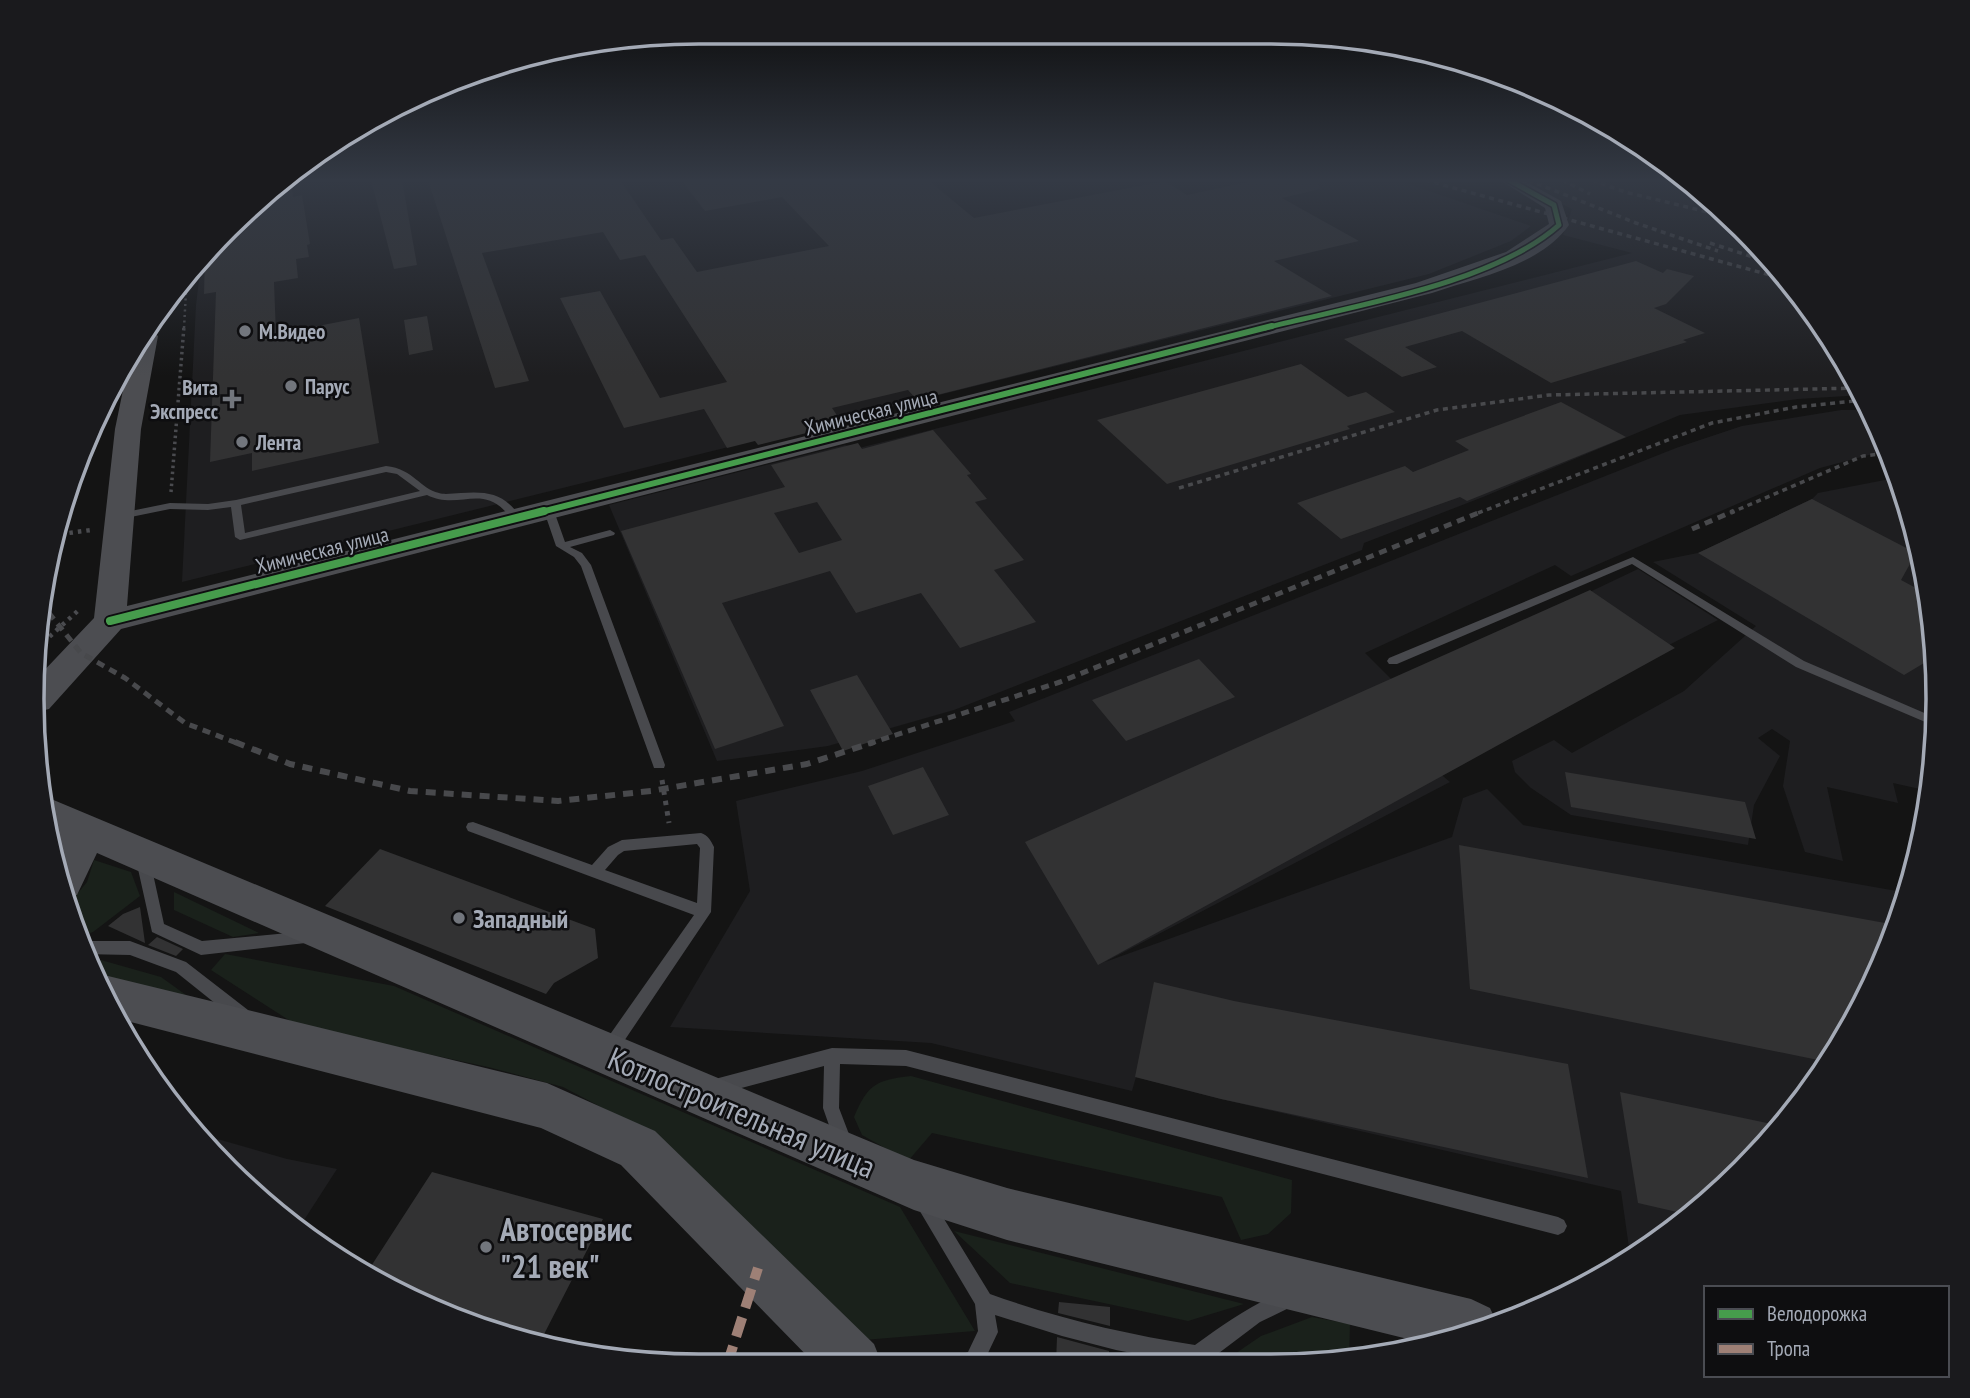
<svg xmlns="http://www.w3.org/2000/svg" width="1970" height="1398" font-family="'PT Sans Narrow',sans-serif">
	<rect width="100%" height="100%" fill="#141414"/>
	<path fill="#1e1e20" d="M287 180H1397L1531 226 1511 241 1429 274 182 582 196 305 202 254Z
		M1513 180H1677L1773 259 1849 366 1863 395 1798 399 1680 415 1483 497 1364 543 1362 550 954 710 828 746 717 761 609 505 845 445 859 448 1632 253 1563 235 1572 209Z
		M1841 410H1869L1888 450 1820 468 1571 576 1555 565 1365 653 1396 684 1638 569 1718 620 1431 766 1450 782 1105 962 1452 837 1463 798 1487 789 1523 825 1908 893 1869 995 1800 1106 1711 1201 1630 1255 1621 1191 1221 1099 1136 1077 1132 1091 931 1043 670 1027 750 891 736 801 862 771 1015 721 1009 712 1676 448 1742 426Z
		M1900 477 1933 612 1937 743 1929 791 1893 783 1898 803 1827 787 1843 861 1805 852 1783 786 1790 741 1772 729 1758 738 1780 756 1754 805 1748 845 1571 815 1531 788 1515 772 1512 761 1554 740 1572 753 1684 691 1756 626 1653 562 1698 553 1812 499 1818 493Z
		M193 1132 287 1159 337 1169 297 1231Z"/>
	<path fill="#1a211b" d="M94 860 131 872 140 896 93 932 78 937 69 904 87 882Z
		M174 892 259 933 233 937 174 910Z
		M225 954 394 986 900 1207 975 1331 851 1341 635 1125 563 1087 488 1067 298 1026 211 970Z
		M101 960 161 977 193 1000 96 976 86 961Z
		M911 1076 1292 1180 1291 1213 1268 1234 1241 1240 1222 1197 932 1133 908 1161 862 1135 854 1117C868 1084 876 1080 911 1076Z
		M954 1231 1244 1304 1188 1321 1010 1283Z
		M1312 1317 1350 1324 1349 1361 1223 1362 1261 1336Z"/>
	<path fill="#323233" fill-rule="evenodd" d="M287 180H291L293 197 302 195 310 244 307 245 309 257 296 259 298 278 274 282 276 334 359 318 379 443 252 471V453L210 462 216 292 204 294 205 252Z
		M371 180H402L417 265 394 269Z
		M428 180H620L661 240 673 238 697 272 829 246 782 197 705 211 681 180H928L974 218 1165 181 1187 195 1257 180H1319L1320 189 1282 198 1359 241 1274 261 1332 296 917 400 908 390 832 408 843 424 758 445 755 441 727 448 704 409 624 428 560 298 600 291 660 398 727 382 645 255 620 260 603 232 482 253 529 381 495 388Z
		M1636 261 1663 273 1667 269 1694 276 1666 304 1654 308 1705 333 1683 340 1687 342 1551 383 1462 331 1405 347 1437 367 1402 377 1344 339Z
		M427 316 433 350 409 355 404 320Z
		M1301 364 1348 397 1366 392 1395 412 1347 426 1350 429 1167 484 1097 420Z
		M1561 402 1626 437 1467 501 1460 497 1341 539 1297 503 1405 466 1413 472 1469 450 1455 441Z
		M933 430 971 474 967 475 987 499 975 502 1024 560 994 570 1036 622 960 648 921 593 856 613 830 571 722 603 784 726 715 749 621 531 785 487 771 465 858 443 862 449ZM817 502 842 540 799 553 774 513Z
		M1812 499 1916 553 1901 580 1929 595 1933 612 1934 657 1904 675 1698 553Z
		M1590 590 1675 648 1098 965 1025 842Z
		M1199 659 1235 697 1126 741 1092 700Z
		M857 675 893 734 843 751 810 690Z
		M923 767 949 815 893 835 868 786Z
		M1565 772 1745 802 1756 839 1571 807Z
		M1459 845 1896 925 1869 995 1828 1062 1470 989Z
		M380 849 595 929 598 958 554 983 546 994 325 906Z
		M140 907 145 943 108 926 123 914Z
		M157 937 183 949 176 956 148 945Z
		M1154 982 1234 1001 1568 1064 1588 1178 1221 1099 1135 1077Z
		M1620 1092 1781 1126 1711 1201 1690 1215 1638 1203Z
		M432 1172 603 1219 538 1346 527 1344 404 1298 366 1274Z
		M1059 1302 1110 1307V1326L1058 1313Z
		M1057 1337 1109 1351V1362L1056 1363Z"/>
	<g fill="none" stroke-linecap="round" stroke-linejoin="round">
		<path stroke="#4a4b4f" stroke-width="2.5" stroke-dasharray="2 3.5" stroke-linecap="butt" d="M184 328 187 274"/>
		<path stroke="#4a4b4f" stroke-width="3.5" stroke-dasharray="2.5 3.5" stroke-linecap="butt" d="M171 492 184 326"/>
		<path stroke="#4a4b4f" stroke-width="4.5" stroke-dasharray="3.5 5" stroke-linecap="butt" d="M61 534 91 530
			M37 648 81 608"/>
		<path stroke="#4a4b4f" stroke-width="5" stroke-dasharray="4.5 6" stroke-linecap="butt" d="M662 780 669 823"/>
		<path fill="#48494d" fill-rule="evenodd" d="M1894 464 1896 470 1888 471 1883 468Z
			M386 466C414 469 420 489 439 493 445 495 454 493 461 493 490 491 505 494 522 519L521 521H513C484 479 461 512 427 495L240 540 235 537 231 507 208 510 170 509 121 519 116 516 121 513 170 503 208 504 236 500ZM386 472 397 474 420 491 245 533 241 505Z
			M549 508 554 511 565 542 610 530 615 533 614 535 570 547 582 553 591 565 665 765 664 768H654L653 765 581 566 574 557 556 546 544 511Z
			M1633 557 1804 661 1936 718 1937 727 1796 667 1632 564 1397 664H1389L1387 661 1389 658Z
			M473 822 592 865 608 847 622 840 701 833C708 835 711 841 714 847L711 912 616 1053 610 1056 604 1053 602 1048 604 1043 694 915 468 831 466 827 468 823ZM697 844 700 848 697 903 605 870 618 855 624 851Z
			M143 854 148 856 150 860 164 924 202 941 309 931 314 932 316 937 314 942 201 955 152 932 136 860 138 856Z
			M79 941H130L186 962 248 1010 250 1015 248 1020 242 1022 236 1020 176 972 130 955 82 954Z
			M832 1048 906 1050 1558 1217 1564 1220 1567 1226 1564 1232 1558 1235 906 1066 840 1064 839 1108 852 1142 849 1148 843 1151 837 1148 823 1108 824 1066 715 1095 709 1093 707 1087 709 1081 715 1079Z
			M924 1193 930 1196 990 1294C1057 1318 1125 1334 1195 1345 1225 1323 1254 1303 1288 1289L1295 1291 1297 1298 1295 1305 1260 1322 1207 1362H1179L1116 1350 1062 1336 995 1315 998 1332 988 1353 995 1356 998 1363H954L957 1356 968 1352 978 1331 975 1304 918 1208 915 1202 918 1196Z"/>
		<path fill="#4c4d51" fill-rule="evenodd" d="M1500 180H1523L1561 201 1569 225C1540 266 1476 278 1432 293L121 629 49 709 37 712V678L94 618 115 429 129 361 150 330 158 336 141 429 127 606 1416 283 1506 252 1549 224 1545 208Z
			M44 796 914 1160 1007 1188 1471 1299 1490 1308 1495 1319 1420 1342 1007 1240 914 1210 97 853 77 895 67 898 56 856 59 836 49 831 40 797Z
			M108 976 547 1083 655 1131 874 1344 882 1364H815L621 1165 541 1128 123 1020 98 980Z"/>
		<path stroke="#48494c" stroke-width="2" d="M99 408 105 402 109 390"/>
		<path stroke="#48494c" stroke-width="3.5" stroke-dasharray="5 4.5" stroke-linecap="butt" d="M1425 180 1788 280
			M1528 180 1636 223 1718 251
			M1562 180 1590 194
			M1592 180 1625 192 1720 215
			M1663 180 1684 186
			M1710 243 1777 265
			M1179 488 1437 410 1549 395 1859 388
			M1478 513 1712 423 1796 407 1865 400
			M1730 513 1863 456 1889 453"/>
		<path stroke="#48494c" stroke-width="5" stroke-dasharray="8 6" stroke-linecap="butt" d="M1692 529 1734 511
			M40 602 81 653 125 678 185 723 239 744
			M868 744 1060 682 1483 511"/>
		<path stroke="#48494c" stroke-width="6" stroke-dasharray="10 8" stroke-linecap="butt" d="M235 742 290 764 410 791 558 801 651 791 807 764 874 742"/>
		<path stroke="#9e8076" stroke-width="10" stroke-dasharray="20 10" stroke-linecap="butt" d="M727 1365 758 1268"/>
		<g stroke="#0e0e10" stroke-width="8">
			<path id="cycleway-far2" d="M1265 328C1352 306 1493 284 1559 225L1554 205 1509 180"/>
		</g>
		<g stroke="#0e0e10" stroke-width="10">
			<path id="cycleway-far1" d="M537 513 1272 326"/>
		</g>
		<g stroke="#0e0e10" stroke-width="12">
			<path id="cycleway" d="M110 621 544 511"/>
		</g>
		<use href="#cycleway-far2" stroke="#469c4c" stroke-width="5"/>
		<use href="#cycleway-far1" stroke="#469c4c" stroke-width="6"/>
		<use href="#cycleway" stroke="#469c4c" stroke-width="8"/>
	</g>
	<linearGradient id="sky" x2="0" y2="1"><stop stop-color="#0b0b0b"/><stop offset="0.48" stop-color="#343a45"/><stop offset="1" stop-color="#343a45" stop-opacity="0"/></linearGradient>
	<rect width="1970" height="376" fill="url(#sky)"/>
	<g fill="#72767d" stroke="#0e0e10" stroke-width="2.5">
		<circle cx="245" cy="331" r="7"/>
		<circle cx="291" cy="386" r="7"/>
		<path d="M228.5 388.5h7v7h7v7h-7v7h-7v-7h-7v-7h7z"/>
		<circle cx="242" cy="442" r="7"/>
		<circle cx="459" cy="918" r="7"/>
		<circle cx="486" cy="1247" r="7"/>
	</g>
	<g text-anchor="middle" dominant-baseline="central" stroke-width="5" stroke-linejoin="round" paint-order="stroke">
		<g font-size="21" font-weight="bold" fill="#a4aab6" stroke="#0e0e10" text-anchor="start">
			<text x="259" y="331">М.Видео</text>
			<text x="305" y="386">Парус</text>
			<text x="218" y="387" text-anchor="end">Вита<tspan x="218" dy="24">Экспресс</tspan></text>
			<text x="256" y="442">Лента</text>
		</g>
		<g font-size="21" fill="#a4aab6" stroke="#0e0e10">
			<text transform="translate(871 412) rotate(-14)">Химическая улица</text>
			<text transform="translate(322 550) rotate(-14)">Химическая улица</text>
		</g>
		<g font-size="26" font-weight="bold" fill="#a4aab6" stroke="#0e0e10" text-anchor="start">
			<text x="473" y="918">Западный</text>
		</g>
		<g font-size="32" fill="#a4aab6" stroke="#0e0e10">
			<text transform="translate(742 1112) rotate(23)">Котлостроительная улица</text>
		</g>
		<g font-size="32" font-weight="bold" fill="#a4aab6" stroke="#0e0e10" text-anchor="start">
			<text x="500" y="1229">Автосервис<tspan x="500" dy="37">"21 век"</tspan></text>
		</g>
	</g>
	<path d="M0 0H1970V1398H0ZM699 44H1271A655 655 0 0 1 1926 699V699A655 655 0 0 1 1271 1354H699A655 655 0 0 1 44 699V699A655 655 0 0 1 699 44Z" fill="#1a1a1d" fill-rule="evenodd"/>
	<path fill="none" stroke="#a4aab6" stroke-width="3.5" d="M699 44H1271A655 655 0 0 1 1926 699V699A655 655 0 0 1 1271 1354H699A655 655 0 0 1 44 699V699A655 655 0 0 1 699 44Z"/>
	<rect x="1704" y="1286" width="245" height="91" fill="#0e0e10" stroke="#4a4c52" stroke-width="2"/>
	<rect x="1718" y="1309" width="35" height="10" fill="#469c4c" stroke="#4a4c52" stroke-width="2"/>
	<text x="1767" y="1321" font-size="21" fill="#a4aab6">Велодорожка</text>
	<rect x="1718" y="1344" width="35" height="10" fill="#9e8076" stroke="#4a4c52" stroke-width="2"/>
	<text x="1767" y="1356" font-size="21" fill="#a4aab6">Тропа</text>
</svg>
